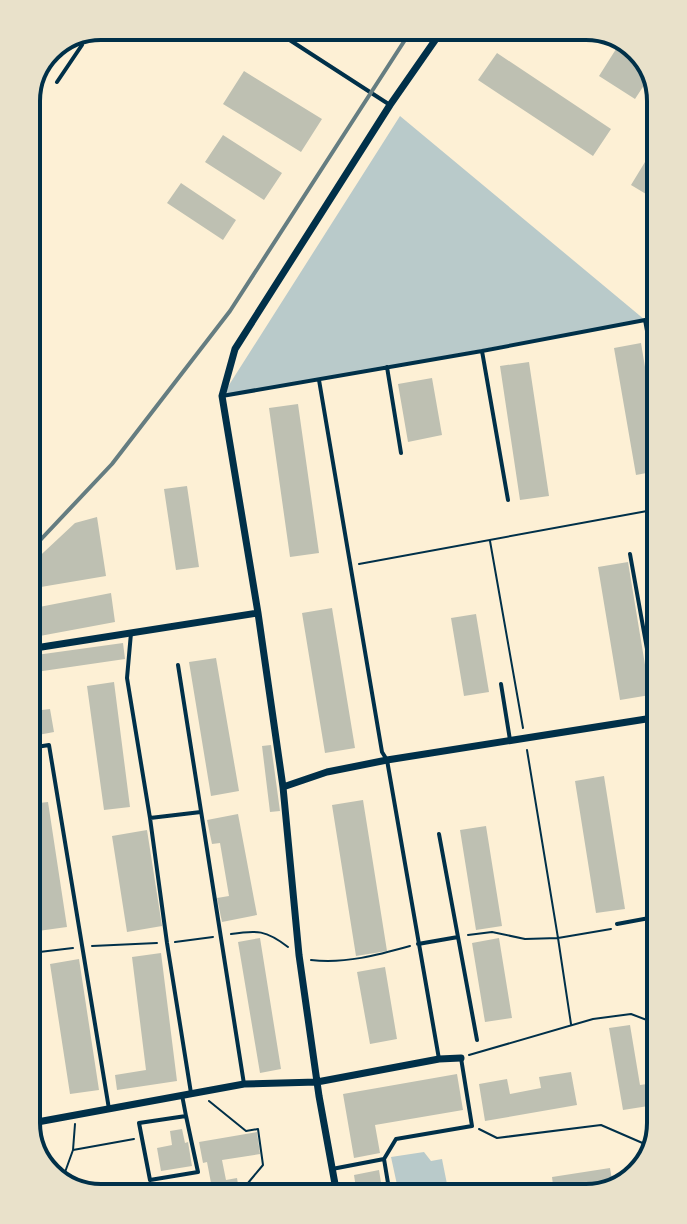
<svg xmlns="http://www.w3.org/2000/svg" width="687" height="1224" font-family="'Open Sans',sans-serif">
	<rect width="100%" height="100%" fill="#fdf0d5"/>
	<path fill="#b9caca" d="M400 116 645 320 222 396Z
		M424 1152 431 1161 442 1159 449 1194H399L391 1157Z"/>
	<path fill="#bec0b2" d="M142 26H169L161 38Z
		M513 26H550L540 42Z
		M623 38 631 41 654 70 635 99 599 76Z
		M497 53 611 129 593 156 478 80Z
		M244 71 322 119 301 152 223 104Z
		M223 135 282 173 264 200 205 162Z
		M645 162 656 169V200L631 185Z
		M181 183 236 220 223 240 167 203Z
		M641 343 657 439V471L636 475 614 348Z
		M529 362 549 496 520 500 500 366Z
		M432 378 442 435 408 442 398 384Z
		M298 404 319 553 290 557 269 408Z
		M187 486 199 567 176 570 164 489Z
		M97 517 106 576 29 589V566L75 523Z
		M628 562 650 695 620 700 598 567Z
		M111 593 115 622 29 638V609Z
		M332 608 355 748 325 753 302 613Z
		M476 614 489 692 464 696 451 618Z
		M123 643 125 659 29 673V656Z
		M216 658 239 791 211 796 189 662Z
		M114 682 130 807 104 810 87 686Z
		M50 709 54 732 38 735 34 711Z
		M271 745 280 811 270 812 262 746Z
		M604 776 625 909 596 913 575 781Z
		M363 800 387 951 356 956 332 805Z
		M48 802 67 927 38 931 30 877V804Z
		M238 814 257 915 222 922 217 898 229 896 220 843 212 844 207 820Z
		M486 826 502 926 476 930 460 830Z
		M147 830 162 926 127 932 112 836Z
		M260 938 281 1069 260 1073 238 942Z
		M499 938 512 1018 485 1022 472 943Z
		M161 953 177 1081 117 1090 115 1075 146 1070 132 957Z
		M79 959 99 1090 70 1094 50 964Z
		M385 967 397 1039 370 1044 357 972Z
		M630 1025 640 1085 661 1082V1104L623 1110 609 1028Z
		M571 1072 577 1105 485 1121 479 1084 507 1079 510 1094 541 1088 539 1077Z
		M457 1074 463 1110 375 1125 380 1153 354 1158 343 1094Z
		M37 1095 40 1113 32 1115V1096Z
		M182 1129 185 1143 188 1142 192 1166 161 1171 157 1148 172 1145 170 1131Z
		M257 1132 260 1154 222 1160 226 1180 237 1178 240 1196 108 1198 107 1196 135 1191 136 1196 211 1183 207 1162 203 1163 199 1142Z
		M610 1168 614 1192 554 1193 552 1177Z
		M379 1170 383 1195H357L354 1175Z"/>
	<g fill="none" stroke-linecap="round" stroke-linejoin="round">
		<path stroke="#003049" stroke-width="2" d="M490 541 523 728
			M359 564 658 509
			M655 926 660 952
			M231 934C257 930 266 930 288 947
			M468 935 492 932 525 939 558 938 527 750
			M175 942 213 937
			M92 946 157 943
			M31 953 73 948
			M311 960C345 964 378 955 410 946
			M571 1024 558 938 611 929
			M469 1055 593 1019 631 1014 660 1025
			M209 1101 246 1131 258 1129 263 1165 243 1189 244 1196
			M479 1129 497 1138 601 1125 654 1148
			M73 1150 134 1139
			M60 1186 73 1150 75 1124"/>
		<path stroke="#003049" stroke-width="4" d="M268 26 390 105
			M57 82 82 45 79 35
			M482 351 508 500
			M387 367 401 453
			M319 380 382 752 387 760 439 1059
			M222 396 482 351 645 320 657 386
			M630 554 659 716
			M131 633 127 678 150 818 167 943 191 1093
			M178 665 244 1084
			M501 684 510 740
			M30 748 49 745 109 1109
			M150 818 201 812
			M617 924 660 916
			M458 937 477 1040
			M418 944 458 937 439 834
			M182 1095 186 1116 139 1123 150 1180 198 1172 186 1116
			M384 1159 390 1195
			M332 1169 384 1159 396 1139 472 1126 461 1058"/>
		<path stroke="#003049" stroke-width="7" d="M29 649 258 613
			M283 787 327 772 387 760 659 717
			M32 1123 244 1084 317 1082 439 1059 461 1058
			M337 1195 319 1096 299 955 283 787 258 613 222 396 235 349 390 105 445 26"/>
		<path stroke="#657d81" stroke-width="4" d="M29 552 112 464 230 311 414 26"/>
	</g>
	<path d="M0 0H687V1224H0ZM101 40H586A61 61 0 0 1 647 101V1123A61 61 0 0 1 586 1184H101A61 61 0 0 1 40 1123V101A61 61 0 0 1 101 40Z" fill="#e9e1ca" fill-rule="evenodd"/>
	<path fill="none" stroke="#003049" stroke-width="4" d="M101 40H586A61 61 0 0 1 647 101V1123A61 61 0 0 1 586 1184H101A61 61 0 0 1 40 1123V101A61 61 0 0 1 101 40Z"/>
</svg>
